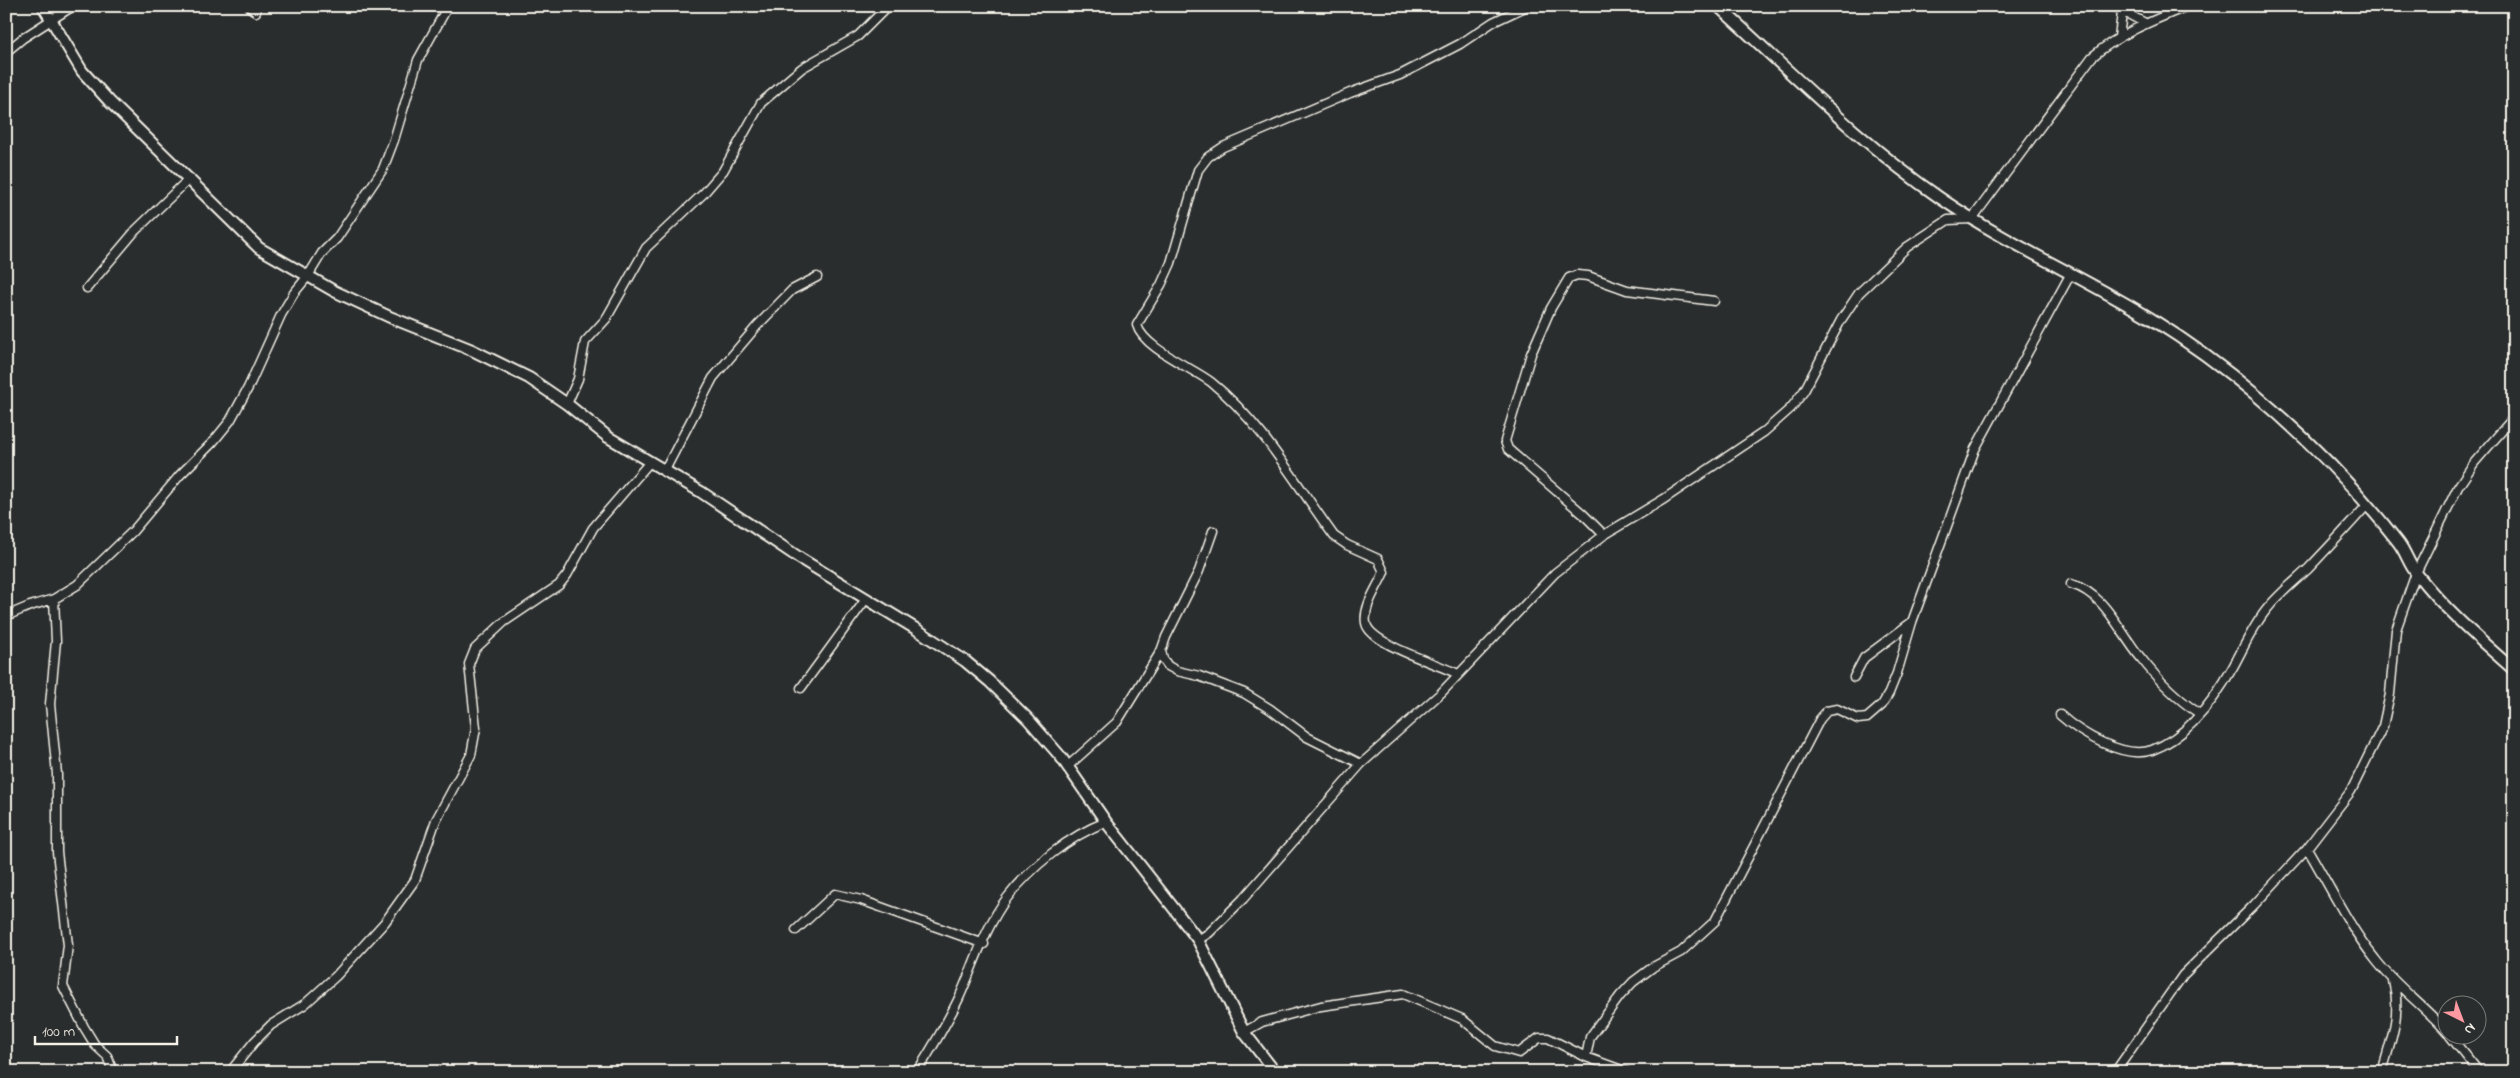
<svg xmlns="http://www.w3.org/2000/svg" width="2520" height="1078" font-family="'Indie Flower',sans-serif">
	<rect width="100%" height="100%" fill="#2a2d2e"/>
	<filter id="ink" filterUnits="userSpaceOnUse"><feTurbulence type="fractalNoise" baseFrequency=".02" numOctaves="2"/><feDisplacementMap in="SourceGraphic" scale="10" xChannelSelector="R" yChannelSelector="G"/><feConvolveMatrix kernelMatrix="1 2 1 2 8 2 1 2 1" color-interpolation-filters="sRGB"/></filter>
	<g filter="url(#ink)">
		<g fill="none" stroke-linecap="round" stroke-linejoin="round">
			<g stroke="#f4f1e8" stroke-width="11">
				<path id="minor" d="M249 6 256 12
					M2113 6 2145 23
					M2119 37 2122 13
					M6 52 23 38 73 6
					M87 288 136 230 190 178
					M567 404 578 379 585 342 606 319 646 248 704 193 723 171 761 103 802 68 858 36 888 6
					M664 472 713 378 757 326 792 290 817 277
					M1213 531 1199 571 1166 637 1161 651 1163 659 1168 666 1177 671 1199 676 1244 693 1270 709 1307 737 1361 764
					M1604 535 1583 514 1508 449 1505 441 1531 354 1551 308 1569 278 1577 275 1588 276 1627 290 1714 301
					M2071 584C2106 594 2119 632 2141 658 2158 680 2177 699 2200 714
					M54 599 56 641 50 704 57 774V852L68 945 63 986 84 1027 95 1045 107 1056 113 1072
					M6 616 30 606 54 599 77 585 133 531 180 475 213 442 230 421 248 388 281 315 294 293 308 276 322 253 337 238 383 169 394 140 418 60 448 6
					M1458 674C1439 664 1369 644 1366 623 1363 606 1378 587 1384 572L1378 559 1347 545 1334 536C1295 483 1263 424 1211 382 1193 368 1143 348 1137 325L1161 285 1171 263 1198 170 1208 157 1223 147 1350 93 1400 75 1460 44 1493 22 1527 6
					M1854 677 1864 658 1912 622
					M801 688 866 599
					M2060 715C2080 733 2124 760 2152 750 2188 737 2215 699 2233 667 2244 647 2253 626 2267 609 2279 594 2294 582 2308 569 2328 548 2348 527 2367 505
					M1067 767 1117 722 1161 651
					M2307 848C2329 885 2348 925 2375 959 2396 987 2425 1006 2448 1033
					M796 930 835 894 861 900 984 944
					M1198 940 1209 933 1243 899 1361 764 1441 693 1555 573 1604 535 1664 499 1764 432 1791 408 1804 391 1841 320 1859 293 1907 247 1948 220 1972 219 2092 57C2120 33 2154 20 2188 6
					M1244 1032 1262 1022 1321 1006 1403 994 1462 1019 1495 1046 1519 1053 1539 1038H1548L1586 1057 1627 1072
					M2450 1036 2479 1072
					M1586 1057 1590 1037 1620 996 1633 982 1653 967 1681 952 1715 921 1820 719 1827 711 1837 709 1858 719 1867 718 1882 705 1889 693 1897 673 1912 622 1975 449 2070 275
					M230 1072 254 1042 271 1025 305 1004 336 976 385 922 415 880 436 820 471 755 476 728 469 664 475 649 504 622 559 585 567 575 593 528 649 463
					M917 1072C932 1048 947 1023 959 998 974 965 985 927 1007 898 1032 866 1069 836 1106 822
					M2115 1072 2183 975 2254 905 2307 848 2351 791 2383 726 2390 694 2396 630 2416 573 2458 487 2474 463 2514 417
					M2382 1072C2391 1040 2402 1014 2393 981"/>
			</g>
			<g stroke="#f4f1e8" stroke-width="14">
				<path id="tertiary" d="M43 6 82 71 109 101 259 248 334 291 392 318 472 350 529 378 567 404 608 437 701 492 801 559 916 629 965 661 989 681 1028 719 1061 757 1106 822 1172 906 1198 940 1244 1032 1275 1072
					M1718 6C1791 72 1859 142 1940 198 2007 244 2081 276 2150 318 2187 341 2223 367 2256 395 2308 439 2357 489 2398 542 2406 552 2409 565 2417 574 2444 609 2480 640 2514 670"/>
			</g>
			<use href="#minor" stroke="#2a2d2e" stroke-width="8"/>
			<use href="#tertiary" stroke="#2a2d2e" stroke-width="10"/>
		</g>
	</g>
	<rect width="2520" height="1078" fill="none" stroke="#2a2d2e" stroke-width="25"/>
	<rect x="12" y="12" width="2495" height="1053" fill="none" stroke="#f4f1e8" stroke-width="2" filter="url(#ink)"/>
	<g transform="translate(2462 1020) rotate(138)"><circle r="24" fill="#2a2d2e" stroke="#7b7b78"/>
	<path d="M0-4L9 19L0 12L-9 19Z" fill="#ff9aa2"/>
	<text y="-8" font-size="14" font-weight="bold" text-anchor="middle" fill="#f4f1e8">N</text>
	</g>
	<path d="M35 1036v8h142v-8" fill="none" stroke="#f4f1e8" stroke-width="2.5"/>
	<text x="42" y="1036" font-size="15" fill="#f4f1e8" stroke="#2a2d2e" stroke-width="4" paint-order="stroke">100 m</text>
</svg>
